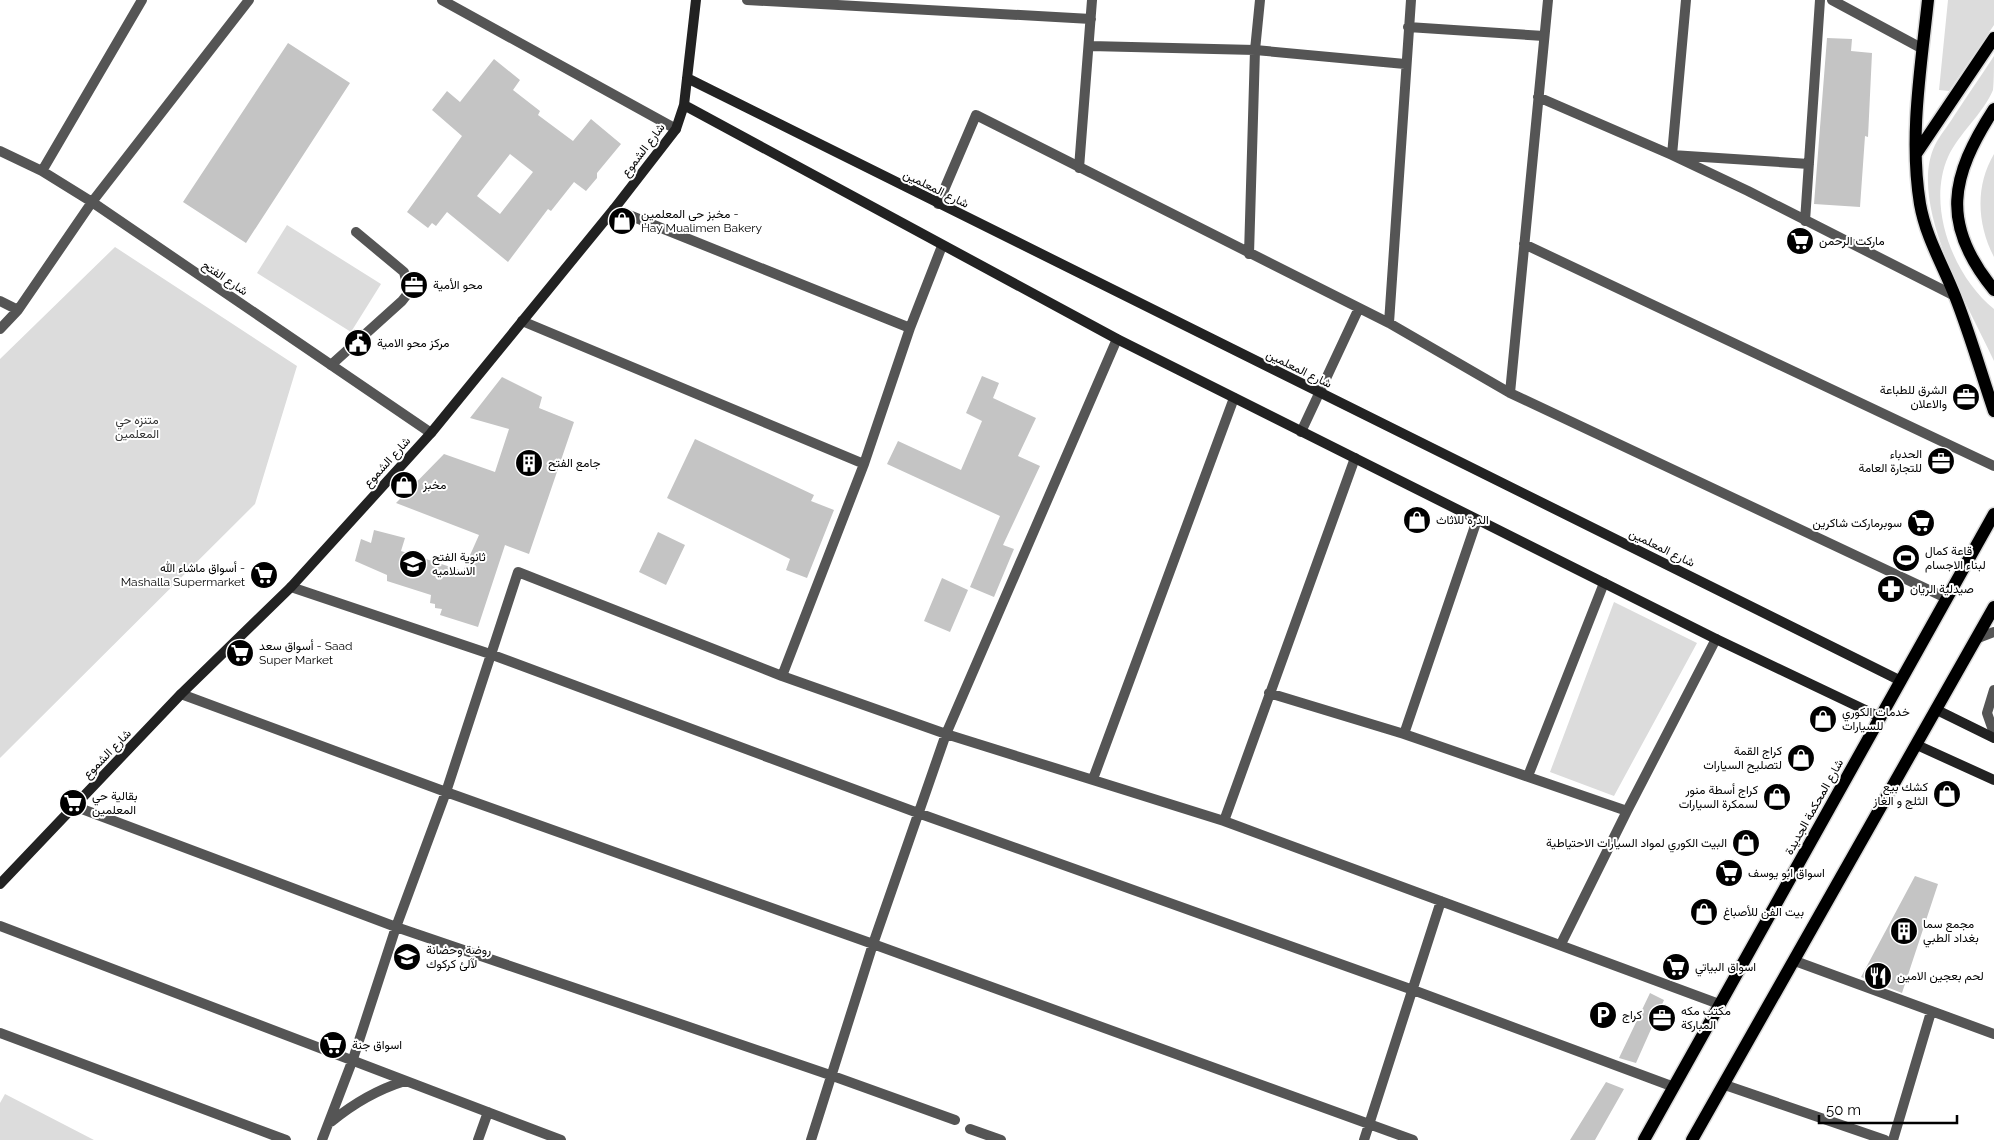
<svg xmlns="http://www.w3.org/2000/svg" width="1994" height="1140" font-family="Raleway,Vazirmatn,sans-serif">
	<rect width="100%" height="100%" fill="#fff"/>
	<path fill="#dcdcdc" d="M1948 0H1994V25L1949 91 1939 90Z
		M1994 56C1994 65 1994 81 1993 90 1983 114 1959 133 1948 157 1926 207 1954 277 1994 309V361C1969 307 1907 203 1935 145 1940 135 1948 126 1954 116 1967 96 1981 76 1994 56Z
		M1994 154V257C1977 224 1975 186 1994 154Z
		M287 225 381 284 351 332 257 273Z
		M115 247 297 366 255 504 0 758V359Z
		M1614 602 1697 643 1614 796 1550 772Z
		M5 1094 94 1140H0V1103Z"/>
	<path fill="#c4c4c4" fill-rule="evenodd" d="M1827 38 1852 39 1851 51 1872 53 1868 137 1865 136 1860 207 1814 204Z
		M288 43 350 83 246 243 183 202Z
		M494 59 520 80 513 90 540 111 538 115 573 141 591 119 621 144 597 173V178L586 191 574 182 551 211 548 209 508 262 447 212 436 226 432 223 428 228 407 212 462 136 432 110 447 91 460 102ZM510 154 533 172 500 214 477 196Z
		M982 376 999 383 993 398 1036 418 1018 456 1040 466 1003 545 1014 549 994 597 970 587 1000 516 887 464 898 441 961 470 982 421 966 413Z
		M502 377 542 397 539 408 574 422 529 554 505 545 478 627 440 615 442 609 435 608V604L430 603 431 595 387 581V575L355 561 361 539 371 543 374 530 405 538 401 551 463 571 479 535 396 503 444 454 495 472 509 429 470 418Z
		M695 439 814 495 811 501 834 510 807 578 786 570 790 559 667 498Z
		M658 532 685 545 666 585 639 572Z
		M942 578 968 590 950 632 924 621Z
		M1915 876 1938 884 1902 993 1861 977Z
		M1650 993 1664 1000 1636 1063 1619 1058Z
		M1606 1082 1624 1089 1595 1140H1570Z"/>
	<g fill="none" stroke-linecap="round" stroke-linejoin="round">
		<g stroke="#dbdbdb" stroke-width="15">
			<path id="primary" d="M1928 0C1921 67 1909 137 1920 204 1926 238 1943 265 1955 296 1970 334 1981 373 1994 411
				M1994 109C1950 177 1940 224 1994 290
				M1916 154 1994 38
				M1644 1140 1994 514
				M1692 1140 1994 607"/>
		</g>
		<path stroke="#555" stroke-width="10" d="M331 365 402 301 409 292 404 272 356 232
			M1994 690 1987 713 1994 733"/>
		<path stroke="#555" stroke-width="10" d="M442 0 676 129
			M747 0 1091 19
			M1686 0 1672 155 1809 164
			M1832 0 1923 49
			M1408 27 1544 36
			M1090 46 1255 50 1405 64
			M1538 97 1672 155 1748 191 1955 296
			M0 151 42 171 92 202 431 433
			M1079 168 1092 0
			M42 171 142 0
			M938 204 976 115 1389 323 1510 393 1946 598
			M614 209 910 328
			M1805 221 1820 0
			M1524 244 1994 466
			M1249 254 1255 50 1260 0
			M0 301 18 310
			M522 321 864 464
			M1389 323 1411 0
			M0 329 18 310 92 202 249 0
			M1510 393 1548 0
			M1301 432 1359 308
			M291 587 490 654 918 813 1413 990 1674 1087
			M1978 638 1994 632
			M782 676 864 464 910 328 942 246
			M1269 693 1404 734 1627 811
			M181 694 446 792 873 944 1413 1140
			M1404 734 1477 520
			M1528 776 1604 583
			M1093 779 1234 398
			M74 806 396 927 830 1075 955 1120
			M1224 821 1355 458
			M0 926 561 1140
			M1561 944 1627 811 1716 639
			M1795 961 1994 1034
			M0 1033 286 1140
			M1725 1085 1885 1140
			M331 1122C354 1103 376 1090 405 1081
			M970 1129 1001 1140
			M322 1140 353 1059 396 927 446 792 518 572 782 676 946 734 1224 821 1719 1004
			M478 1140 488 1112
			M811 1140 873 944 946 734 1117 339
			M1364 1140 1441 901
			M1893 1140 1931 1012"/>
		<path stroke="#222" stroke-width="10" d="M687 78 1901 681
			M684 105 1117 339 1716 639 1880 717
			M1937 710 1994 738
			M1917 745 1994 780
			M0 884 181 694 291 587 431 433 614 209 676 129 684 105 696 0"/>
		<use href="#primary" stroke="#000" stroke-width="12"/>
	</g>
	<defs>
		<g id="shop-disc" transform="scale(1.4375)"><circle r="9.5" fill="#000" stroke="#fff"/><path d="M-5-2.5h2.3a2.7 3.5 0 0 1 5.4 0H5L5.5 6h-11ZM-1.5-2.5h3a1.5 2.3 0 0 0-3 0Z" fill="#fff"/></g>
		<g id="supermarket-disc" transform="scale(1.4375)"><circle r="9.5" fill="#000" stroke="#fff"/><path d="M-6-5.5h2.5l.6 2H6L4.5 2H-2.5L-4.4-4H-6ZM-1.5 3.2a1.3 1.3 0 1 0 .1 0ZM3 3.2a1.3 1.3 0 1 0 .1 0Z" fill="#fff"/></g>
		<g id="office-disc" transform="scale(1.4375)"><circle r="9.5" fill="#000" stroke="#fff"/><path d="M-6-3h4V-5.5h4V-3h4V5H-6ZM-1-4.5V-3h2v-1.5ZM-6 0V1H6V0Z" fill="#fff"/></g>
		<g id="civic-disc" transform="scale(1.4375)"><circle r="9.5" fill="#000" stroke="#fff"/><path d="M-.6-6.5H3V-4.5H.6V-3L4-1V1h2V6H-6V1h2V-1L-.6-3ZM-1.2 2.5V6h2.4V2.5Z" fill="#fff"/></g>
		<g id="building-disc" transform="scale(1.4375)"><circle r="9.5" fill="#000" stroke="#fff"/><path d="M-4-6H4V6H1V3H-1V6H-4ZM-2.5-4.3h1.7v1.8h-1.7ZM.8-4.3h1.7v1.8H.8ZM-2.5-1h1.7V.8h-1.7ZM.8-1h1.7V.8H.8Z" fill="#fff"/></g>
		<g id="stadium-disc" transform="scale(1.4375)"><circle r="9.5" fill="#000" stroke="#fff"/><path d="M0-5a6.5 5 0 1 0 0 10a6.5 5 0 1 0 0-10ZM-3.5-1.8h7v3.6h-7Z" fill="#fff"/></g>
		<g id="school-disc" transform="scale(1.4375)"><circle r="9.5" fill="#000" stroke="#fff"/><path d="M0-5L7-2L0 1L-7-2ZM-4 1L0 2.5L4 1V4Q0 6-4 4Z" fill="#fff"/></g>
		<g id="pharmacy-disc" transform="scale(1.4375)"><circle r="9.5" fill="#000" stroke="#fff"/><path d="M-2-6h4v4h4v4h-4v4h-4v-4h-4v-4h4Z" fill="#fff"/></g>
		<g id="restaurant-disc" transform="scale(1.4375)"><circle r="9.5" fill="#000" stroke="#fff"/><path d="M-5-6h1v4h1v-4h1v4h1v-4h1v5L-1.5 .5V6h-2V.5L-5-1ZM5-6V6H3V1.5H1.5Q1.5-4 5-6Z" fill="#fff"/></g>
		<g id="parking-disc" transform="scale(1.4375)"><circle r="9.5" fill="#000" stroke="#fff"/><path d="M-3.5-5.5H1a3.5 3.5 0 0 1 0 7H-1V5.5H-3.5ZM-1-3.4V-.6H.8a1.4 1.4 0 0 0 0-2.8Z" fill="#fff"/></g>
	</defs>
	<g fill-rule="evenodd">
		<use href="#shop-disc" x="622" y="221"/>
		<use href="#supermarket-disc" x="1800" y="241"/>
		<use href="#office-disc" x="414" y="285"/>
		<use href="#civic-disc" x="358" y="343"/>
		<use href="#office-disc" x="1966" y="397"/>
		<use href="#office-disc" x="1941" y="461"/>
		<use href="#building-disc" x="529" y="463"/>
		<use href="#shop-disc" x="404" y="485"/>
		<use href="#shop-disc" x="1417" y="520"/>
		<use href="#supermarket-disc" x="1921" y="523"/>
		<use href="#stadium-disc" x="1906" y="558"/>
		<use href="#school-disc" x="413" y="564"/>
		<use href="#supermarket-disc" x="264" y="575"/>
		<use href="#pharmacy-disc" x="1891" y="589"/>
		<use href="#supermarket-disc" x="240" y="653"/>
		<use href="#shop-disc" x="1823" y="719"/>
		<use href="#shop-disc" x="1801" y="758"/>
		<use href="#shop-disc" x="1947" y="794"/>
		<use href="#shop-disc" x="1777" y="797"/>
		<use href="#supermarket-disc" x="73" y="803"/>
		<use href="#shop-disc" x="1746" y="843"/>
		<use href="#supermarket-disc" x="1729" y="873"/>
		<use href="#shop-disc" x="1704" y="912"/>
		<use href="#building-disc" x="1904" y="931"/>
		<use href="#school-disc" x="407" y="957"/>
		<use href="#supermarket-disc" x="1676" y="967"/>
		<use href="#restaurant-disc" x="1878" y="976"/>
		<use href="#parking-disc" x="1603" y="1015"/>
		<use href="#office-disc" x="1662" y="1018"/>
		<use href="#supermarket-disc" x="333" y="1045"/>
	</g>
	<g text-anchor="middle" dominant-baseline="central" stroke-width="4" stroke-linejoin="round" paint-order="stroke">
		<g font-size="12" fill="#000" stroke="#fff">
			<text transform="translate(643 150) rotate(-53)">شارع الشموع</text>
			<text transform="translate(936 189) rotate(26)">شارع المعلمين</text>
			<text transform="translate(225 278) rotate(34)">شارع الفتح</text>
			<text transform="translate(1299 369) rotate(26)">شارع المعلمين</text>
			<text transform="translate(387 462) rotate(-48)">شارع الشموع</text>
			<text transform="translate(1662 548) rotate(26)">شارع المعلمين</text>
			<text transform="translate(107 754) rotate(-46)">شارع الشموع</text>
			<text transform="translate(1814 807) rotate(-61)">شارع المحكمة الجديدة</text>
		</g>
		<g font-size="12" fill="#000" stroke="#fff" text-anchor="start">
			<text x="641" y="214">مخبز حي المعلمين -<tspan x="641" dy="14">Hay Mualimen Bakery</tspan></text>
			<text x="1819" y="241">ماركت الرحمن</text>
			<text x="433" y="285">محو الأمية</text>
			<text x="377" y="343">مركز محو الامية</text>
			<text x="1947" y="390" text-anchor="end">الشرق للطباعة<tspan x="1947" dy="14">والاعلان</tspan></text>
			<text x="1922" y="454" text-anchor="end">الحدباء<tspan x="1922" dy="14">للتجارة العامة</tspan></text>
			<text x="548" y="463">جامع الفتح</text>
			<text x="423" y="485">مخبز</text>
			<text x="1436" y="520">الدرة للاثاث</text>
			<text x="1902" y="523" text-anchor="end">سوبرماركت شاكرين</text>
			<text x="1925" y="551">قاعة كمال<tspan x="1925" dy="14">لبناء الاجسام</tspan></text>
			<text x="432" y="557">ثانوية الفتح<tspan x="432" dy="14">الاسلاميه</tspan></text>
			<text x="245" y="568" text-anchor="end">أسواق ماشاء الله -<tspan x="245" dy="14">Mashalla Supermarket</tspan></text>
			<text x="1910" y="589">صيدلية الريان</text>
			<text x="259" y="646">أسواق سعد - Saad<tspan x="259" dy="14">Super Market</tspan></text>
			<text x="1842" y="712">خدمات الكوري<tspan x="1842" dy="14">للسيارات</tspan></text>
			<text x="1782" y="751" text-anchor="end">كراج القمة<tspan x="1782" dy="14">لتصليح السيارات</tspan></text>
			<text x="1928" y="787" text-anchor="end">كشك بيع<tspan x="1928" dy="14">الثلج و الغاز</tspan></text>
			<text x="1758" y="790" text-anchor="end">كراج أسطة منور<tspan x="1758" dy="14">لسمكرة السيارات</tspan></text>
			<text x="92" y="796">بقالية حي<tspan x="92" dy="14">المعلمين</tspan></text>
			<text x="1727" y="843" text-anchor="end">البيت الكوري لمواد السيارات الاحتياطية</text>
			<text x="1748" y="873">اسواق ابو يوسف</text>
			<text x="1723" y="912">بيت الفن للأصباغ</text>
			<text x="1923" y="924">مجمع سما<tspan x="1923" dy="14">بغداد الطبي</tspan></text>
			<text x="426" y="950">روضة وحضانة<tspan x="426" dy="14">لآلئ كركوك</tspan></text>
			<text x="1695" y="967">اسواق البياتي</text>
			<text x="1897" y="976">لحم بعجين الامين</text>
			<text x="1681" y="1011">مكتب مكه<tspan x="1681" dy="14">المباركة</tspan></text>
			<text x="1622" y="1015">كراج</text>
			<text x="352" y="1045">اسواق جنة</text>
		</g>
		<g font-size="12" fill="#333" stroke="#fff">
			<text x="137" y="420">متنزه حي<tspan x="137" dy="14">المعلمين</tspan></text>
		</g>
	</g>
	<path d="M1819 1115v8h138v-8" fill="none" stroke="#000000" stroke-width="2.5"/>
	<text x="1826" y="1115" font-size="15" fill="#000000" stroke="#ffffff" stroke-width="4" paint-order="stroke">50 m</text>
</svg>
